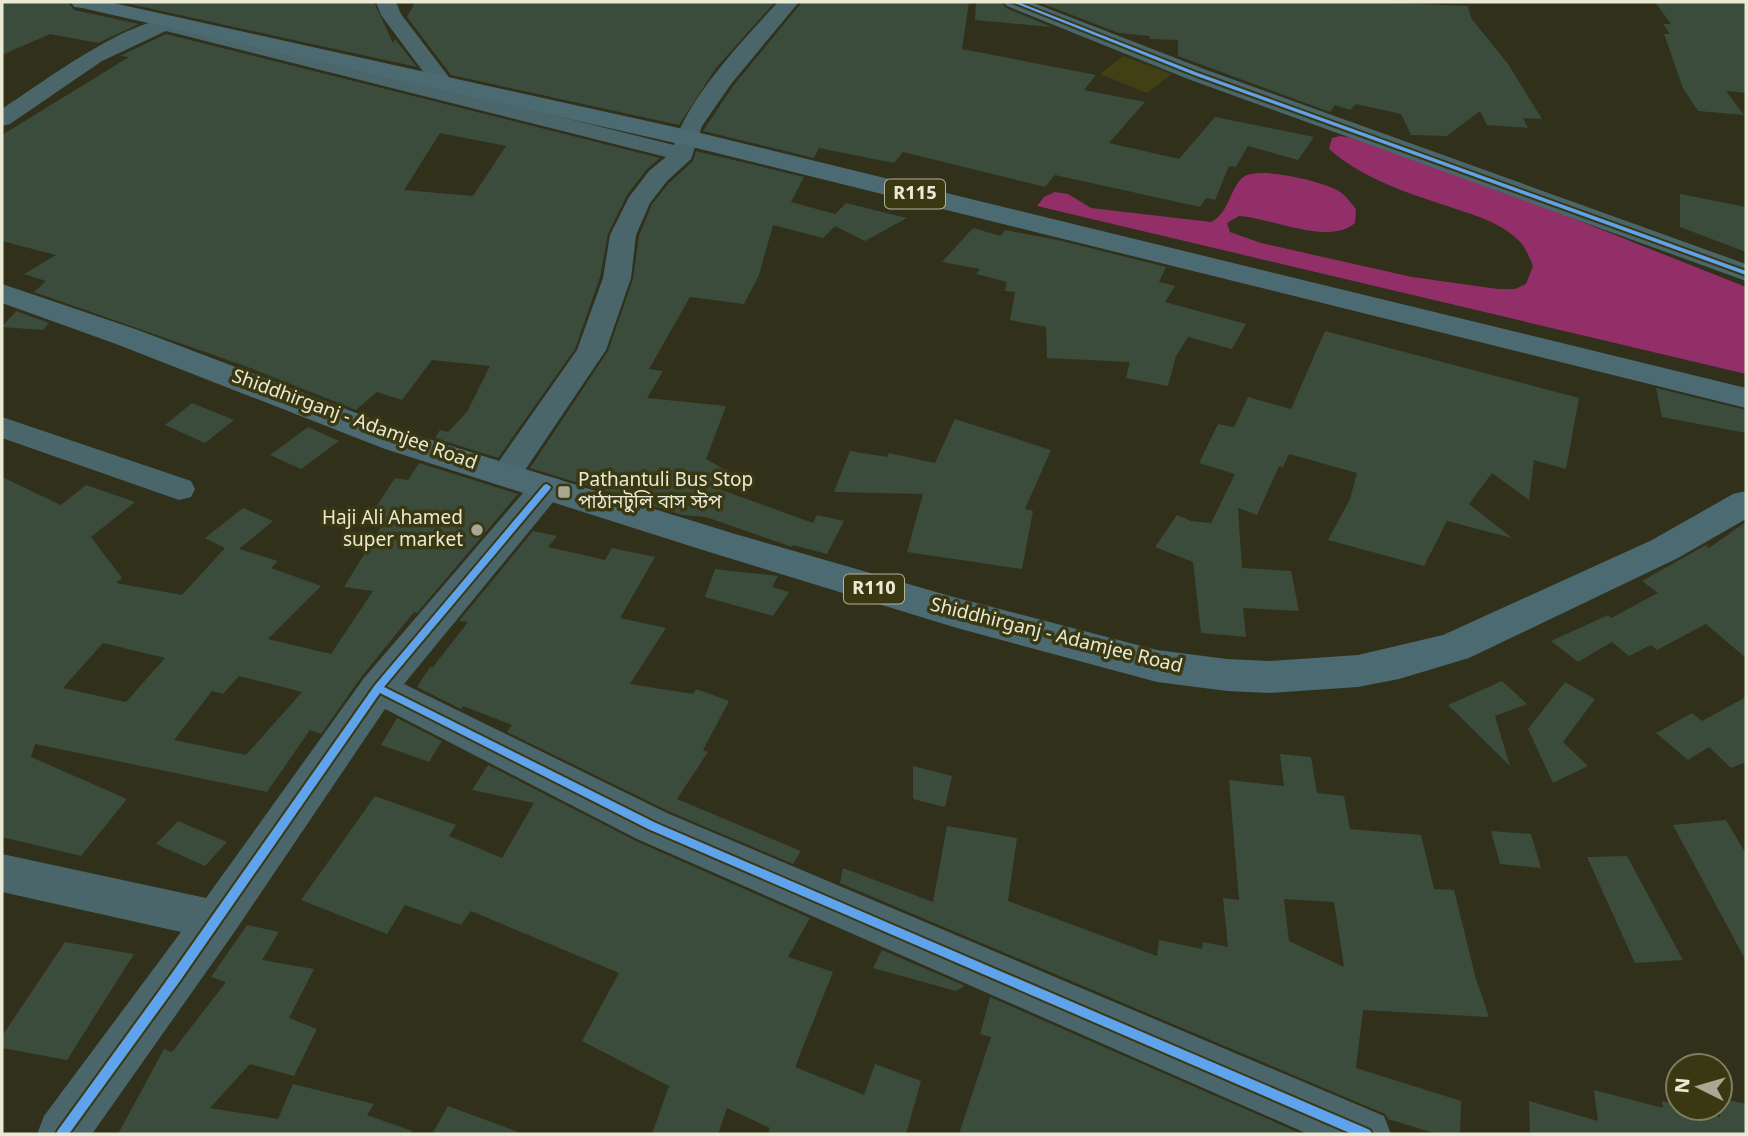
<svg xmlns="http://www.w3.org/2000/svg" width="1748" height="1136" font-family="Georgia,'Noto Sans Bengali',serif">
	<rect width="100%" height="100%" fill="#30301b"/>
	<path fill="#414014" d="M1123 56 1172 74 1147 93 1100 74Z"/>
	<path fill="#922f68" d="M1340 136 1352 138 1542 206 1746 287V374L1037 206 1044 197 1055 192 1068 194 1091 208 1211 222C1229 213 1229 191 1242 178 1256 165 1321 181 1337 190 1345 194 1350 202 1356 209L1355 223C1328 246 1272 218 1239 216L1227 223 1230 232 1261 243 1412 277 1498 289H1515L1526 284 1533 266C1529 256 1525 246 1517 239 1498 221 1473 215 1450 207 1408 193 1363 179 1329 149L1332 138Z"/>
	<path fill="#3b4c3d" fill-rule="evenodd" d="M2 2H68L74 10 139 24 98 43 50 34 2 55Z
		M120 2H374L393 43 395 39 417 67Z
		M415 2H775L716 68 679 125 451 75 407 17Z
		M802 2H969L962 49 1096 75 1084 90 1145 102 1109 143 1179 159 1215 117 1314 137 1298 160 1248 146 1236 167 1229 166 1215 200 1206 198 1200 207 1055 175 1045 187 903 152 894 163 819 148 814 158 703 131 733 86Z
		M976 2H1001L1006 8 1052 27 975 20Z
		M1038 2H1368L1468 6 1471 18 1508 64 1542 119 1523 118 1528 128 1487 125 1480 111 1447 136 1411 135 1401 114 1356 104 1350 110 1335 105 1330 112 1178 56V40L1150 39 1149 36 1119 33Z
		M1655 2H1746V93L1726 91 1744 115 1698 111 1683 88 1664 34H1670L1663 24H1671Z
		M166 34 660 158 647 169 627 195 608 234 600 277 575 349 498 458 435 438 440 430 448 432 467 412 490 366 432 360 402 400 377 392 356 410 245 366 34 292 46 281 24 274 56 255 2 241V135L129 57 120 56ZM440 133 506 146 473 196 404 190Z
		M696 151 804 177 791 202 835 214 846 203 907 218 865 241 835 226 823 238 773 225 759 275 744 304 690 297 649 369 663 371 647 398 726 406 706 459 729 472 711 486 813 523 817 515 844 521 827 554 793 545 792 547 706 517 682 515 530 468 608 351 633 279 639 236 652 204 669 183 693 161Z
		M1680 194 1746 207V252L1680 227Z
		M973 228 1001 236 1005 230 1062 241 1166 267 1159 282 1175 286 1165 302 1246 324 1232 349 1188 337 1176 356 1168 386 1126 378 1130 362 1047 358 1046 327 1010 320 1015 292 1005 291 1007 282 976 274 980 269 942 262Z
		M16 311 49 323 43 330 2 327Z
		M1325 331 1579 398 1566 469 1534 460 1529 500 1492 473 1469 504 1512 538 1447 521 1424 566 1328 540 1350 499 1357 473 1289 454 1283 467 1279 466 1257 515 1238 508 1242 568 1291 571 1299 611 1243 608 1246 637 1201 633 1193 562 1155 547 1177 515 1191 521 1211 523 1235 474 1199 463 1218 424 1234 427 1248 397 1291 409Z
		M1656 388 1746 410V433L1662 417Z
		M192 403 234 420 205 443 165 425Z
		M955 419 1051 450 1025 509 1033 511 1022 569 907 552 923 494 834 492 850 451 887 457 889 453 935 463Z
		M308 427 339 441 301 469 270 455Z
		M419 463 518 494 417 613 414 612 362 676 321 734 310 730 267 792 35 744 31 757 127 799 81 856 2 837V477L61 505 86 485 135 502 91 537 122 578 116 583 182 595 225 548 205 538 243 508 273 521 239 549 278 561 271 568 321 586 268 639 331 654 373 591 344 587 383 524 373 523 375 520 368 519 395 478 408 480ZM103 643 165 658 126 702 63 688ZM239 676 302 692 246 755 174 740 212 691 223 694Z
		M1746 522V658L1706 624 1657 650 1651 645 1629 656 1612 642 1578 662 1551 641 1608 615 1611 618 1658 593 1642 581 1706 545 1709 548Z
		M533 531 557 536 548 547 605 560 612 548 655 557 620 618 666 628 630 684 693 694 696 689 729 701 703 750 708 752 677 799 801 851 793 864 668 811 507 732 512 725 463 706 461 709 417 687 430 667H433L468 622 459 621Z
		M715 569 778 576 772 587 789 592 773 616 705 597Z
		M1502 681 1527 704 1495 716 1510 766 1448 705Z
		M1565 682 1595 699 1563 742 1588 766 1553 783 1528 729Z
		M1746 697V762L1731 768 1709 747 1688 760 1656 733 1692 713 1702 721Z
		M397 718 442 741 429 762 381 745Z
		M1280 754 1311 757 1317 793 1344 796 1350 829 1421 835 1434 889 1454 890 1476 979 1489 1017 1363 1010 1356 1068 1461 1101 1460 1134H1437L1388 1119 1385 1114 840 883 843 868 933 902 947 826 1017 838 1008 901 1157 956 1159 940 1202 949 1203 942 1228 947 1223 898 1239 900 1229 780 1284 786ZM1284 899 1334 902 1344 967 1289 941Z
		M488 765 636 841 810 918 788 957 833 972 795 1067 864 1095 875 1064 921 1081 906 1134H768L770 1128 727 1108 718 1134H652L669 1086 582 1041 619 973 471 911 461 925 405 905 387 934 301 900 375 796 456 825 449 836 502 858 534 803 472 790Z
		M913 766 952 776 945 807 913 799Z
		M1726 820 1746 854V961L1673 825Z
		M178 821 227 842 205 866 156 844Z
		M1491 831 1531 834 1541 868 1500 864Z
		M1627 856 1683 960 1635 963 1587 857Z
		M247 925 279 932 262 960 314 969 289 1018 317 1029 294 1076 250 1064 210 1108 278 1119 293 1084 374 1104 367 1115 412 1131 411 1134H118L164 1049 172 1052 226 982 211 977Z
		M65 942 134 954 67 1060 2 1048V1036Z
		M882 950 965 986 956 991 873 968Z
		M990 997 1302 1134H959L991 1037 980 1034Z
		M1594 1090 1663 1108 1662 1101 1678 1105V1108L1720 1117V1098L1746 1104V1134H1530L1529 1101 1598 1121Z
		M448 1106 518 1132 517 1134H432Z"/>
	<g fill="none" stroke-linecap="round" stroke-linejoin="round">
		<path fill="#4a666a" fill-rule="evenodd" d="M376 2H396L401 14 455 85 452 90 674 145C688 97 744 39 778 2H799L731 84 702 126 691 159 667 181 650 203 636 235 631 278 606 350 517 482 506 485 495 482 490 474 577 350 603 278 610 235 629 197 649 171 666 157 166 31 102 61 10 124 2 126V109C43 82 119 25 166 19L433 85 381 15Z
			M1004 2H1031L1204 69 1746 264V281L1188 79 1007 6Z
			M2 417 191 481 195 489 191 497 179 500 2 438Z
			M547 476 559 479 563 487 559 495 404 684 667 813 1384 1116 1391 1134H1308L637 839 385 709 233 934 92 1134H37L44 1116 181 932 2 892V854L206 898 364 678 535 479Z"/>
		<path fill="#4b6a71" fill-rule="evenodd" d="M71 2H109L688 130 1746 388V408L688 146 82 8 74 7Z
			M2 284 138 330 409 433 735 534 957 598 1157 650 1227 659 1269 661 1358 655 1443 635 1652 540 1733 494 1746 491V519L1678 558 1469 658 1399 679 1358 687 1269 693 1227 691 1157 682 957 628 709 552 385 449 116 344 2 303Z"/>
		<g stroke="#393812" stroke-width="4">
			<path id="cycleway" d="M1012 2H1018L1198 73 1746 271V275L1194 75Z
				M547 484 551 487 550 489 384 687 656 823 1370 1130 1372 1134H1352L648 829 380 693 180 981 69 1134H56L58 1130 172 973 375 685 544 485Z"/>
		</g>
		<use href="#cycleway" fill="#60a3ed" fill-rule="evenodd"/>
	</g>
	<g fill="#a8a893" stroke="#393812" stroke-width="2.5">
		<rect x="557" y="485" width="14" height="14" rx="3.5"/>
		<circle cx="477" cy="530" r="7"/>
	</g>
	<g text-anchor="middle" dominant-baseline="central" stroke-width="7" stroke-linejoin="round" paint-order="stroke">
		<g fill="#393812" stroke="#b4b49a" stroke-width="2">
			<rect x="885" y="179.5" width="60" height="29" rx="5"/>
			<rect x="844" y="574.5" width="60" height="29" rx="5"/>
		</g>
		<g font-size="18" font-weight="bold" fill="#e9e9d4">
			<text x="915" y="194">R115</text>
			<text x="874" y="589">R110</text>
		</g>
		<g font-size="19" fill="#e9e9d4" stroke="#393812">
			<text transform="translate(354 421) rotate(20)">Shiddhirganj - Adamjee Road</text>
			<text transform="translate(1056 637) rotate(14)">Shiddhirganj - Adamjee Road</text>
		</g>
		<g font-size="19" fill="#e9e9d4" stroke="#393812" text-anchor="start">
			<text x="578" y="481">Pathantuli Bus Stop<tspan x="578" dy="22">পাঠানটুলি বাস স্টপ</tspan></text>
			<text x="463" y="519" text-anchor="end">Haji Ali Ahamed<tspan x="463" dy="22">super market</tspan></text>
		</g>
	</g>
	<rect width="1748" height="1136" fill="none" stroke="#e9e9d4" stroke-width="7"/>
	<g transform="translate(1699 1087) rotate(275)"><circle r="33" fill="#393812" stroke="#7f7f60" stroke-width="2"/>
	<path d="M0-5L12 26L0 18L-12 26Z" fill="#a8a893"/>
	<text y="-10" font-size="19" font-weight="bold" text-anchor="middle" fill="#e9e9d4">N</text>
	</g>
</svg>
